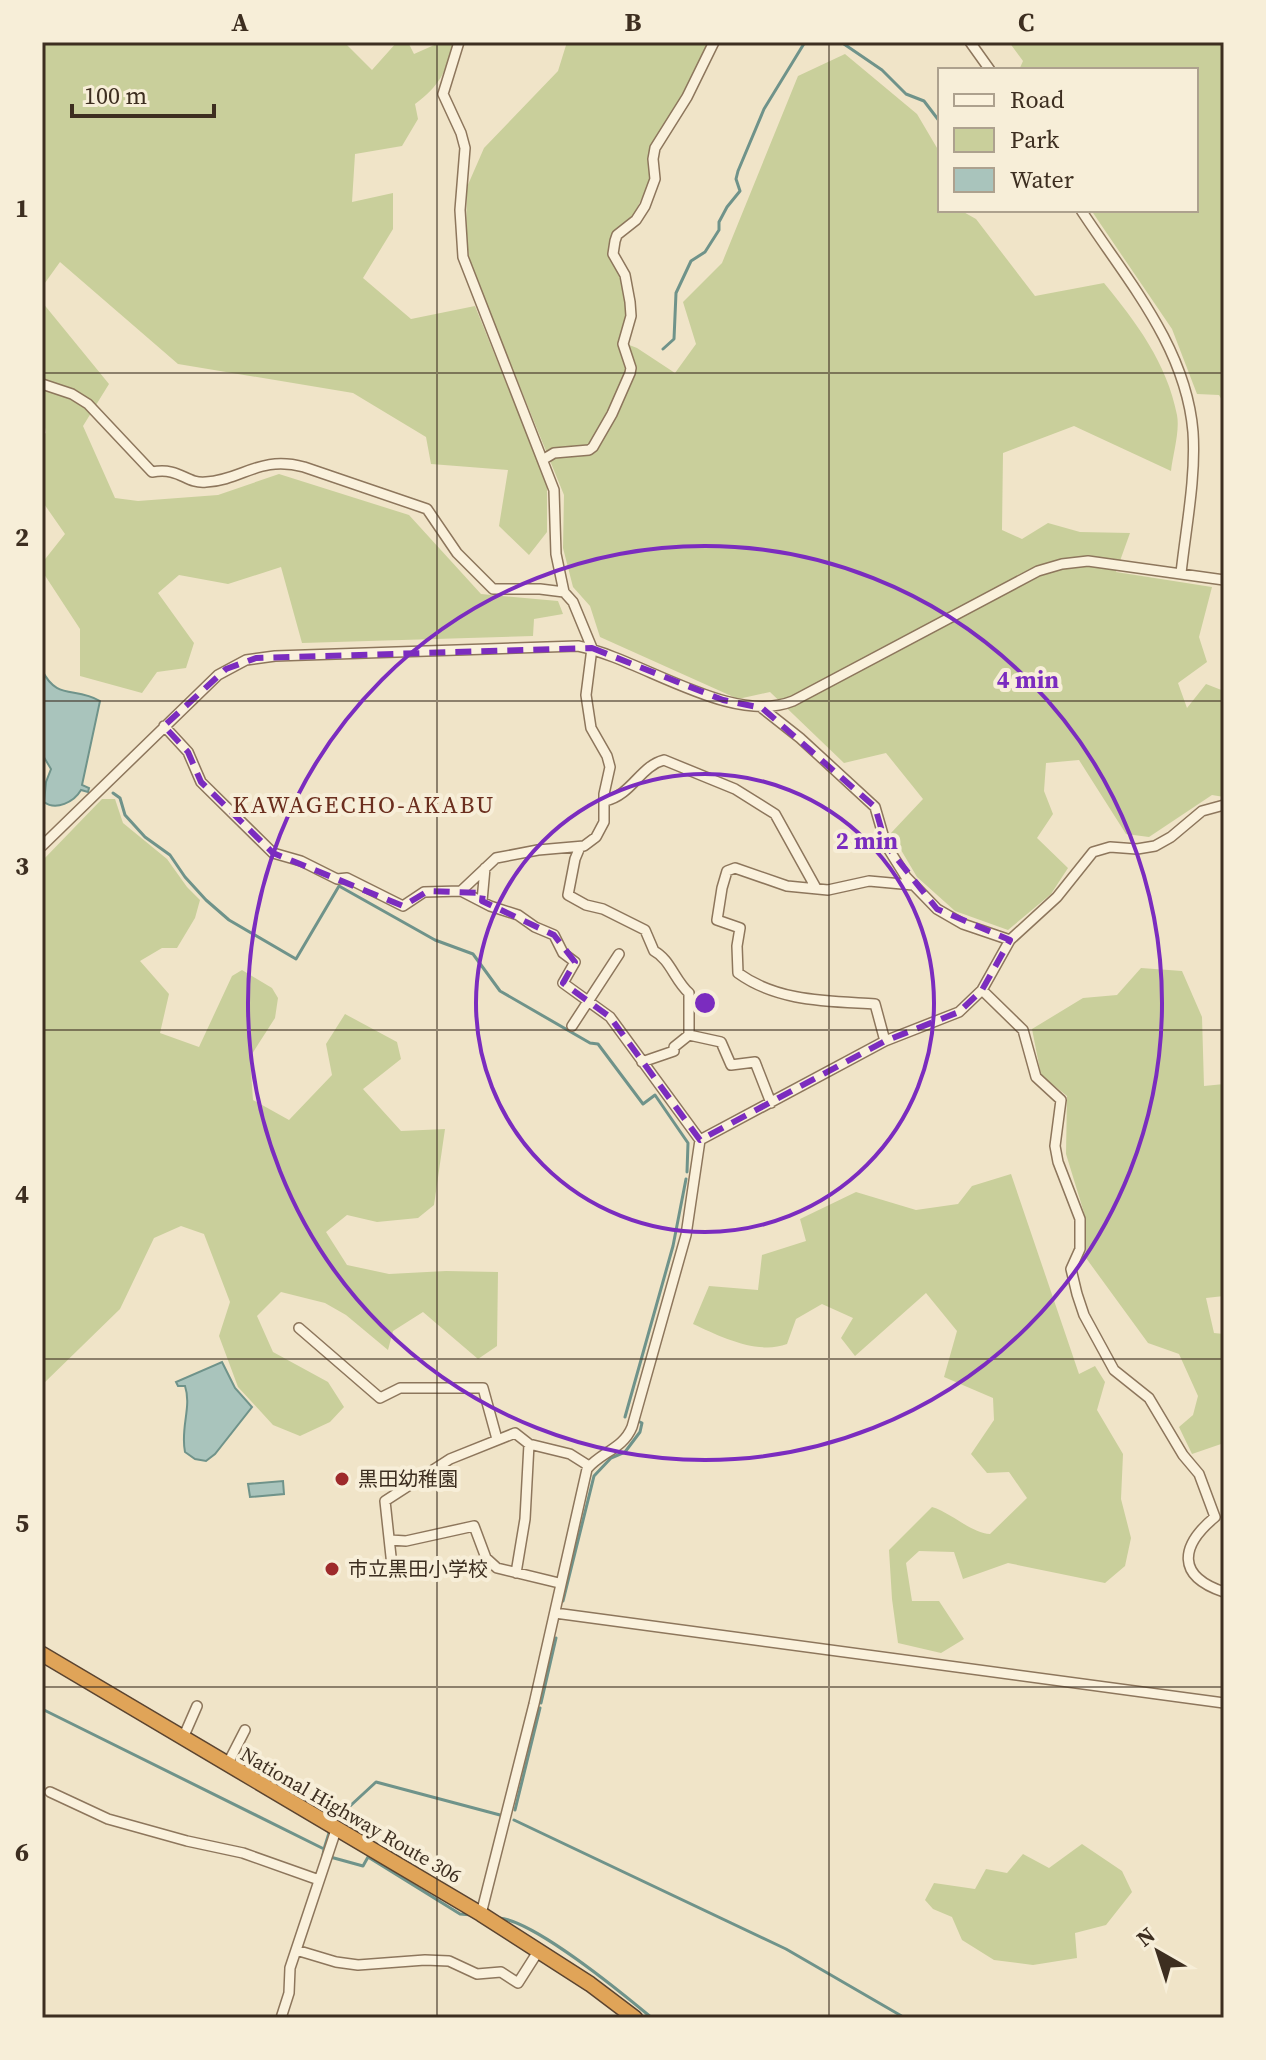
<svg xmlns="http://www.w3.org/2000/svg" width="1266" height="2060" font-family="'Source Serif 4','Noto Sans JP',serif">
	<rect width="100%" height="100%" fill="#f0e4c8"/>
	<path fill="#c9cf9b" d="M42 42H344L372 70 397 42H408L414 54 441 42H455C447 70 439 87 415 104L418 119 402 146 355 154 352 202 393 193V229L363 278 411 319 475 306 547 484V532L529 555 499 526 508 470 431 464 426 437 353 393 178 364 60 262 42 287Z
		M567 42H710L682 97 654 145 652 178 632 218 609 254 622 275 629 315 619 341 637 348 675 373 696 344 683 302 722 263 798 76 845 54 917 114 940 153 937 196 940 198V210H960L976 219 1035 296 1104 283C1136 322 1167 363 1177 415 1180 431 1173 454 1171 471L1074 426 1003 453 1002 530 1022 539 1048 523 1080 532 1130 533 1116 572 1212 587 1199 637 1207 662 1178 683 1187 708 1206 684 1224 691V797L1212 795 1149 837 1126 834 1079 760 1046 763 1044 791 1053 814 1037 838 1068 868 1051 894 1008 930 955 911 917 877 891 833 923 799 886 753 844 763 770 692 738 699 600 637 590 606 573 587 563 548 564 495 471 267 466 238 467 187 484 148 558 71Z
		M1009 42H1224V404L1219 395 1197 394 1172 329 1091 210H1196V70H1019L1023 61Z
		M42 302 109 384 83 426 115 498 138 501 218 495 279 474 409 515 481 594 558 601 563 614 534 619 533 636 302 643 281 567 228 584 179 575 158 593 194 643 186 668 157 672 142 693 80 676V629L42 571V563L65 534 42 501V435L46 433 42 411Z
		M102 799H115L123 823 167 859 187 887 200 900 195 918 177 948H162L140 961 169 994 160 1033 199 1047 232 976 242 970 272 988 278 998 275 1018 250 1057 253 1100 289 1120 332 1075 326 1044 345 1014 397 1042 401 1059 363 1089 401 1131 445 1129 434 1205 418 1218 377 1222 347 1215 326 1232 347 1265 389 1274 446 1271 498 1272 497 1346 478 1359 423 1312 393 1331 388 1350 346 1315 325 1303 281 1292 257 1316 273 1352 328 1382 344 1407 330 1422 300 1436 273 1425 238 1387 219 1336 230 1302 204 1234 181 1226 154 1238 120 1309 42 1385V930L44 909 42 908V861Z
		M1141 968 1182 971 1202 1017 1204 1086 1224 1084V1296L1206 1298 1214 1333 1224 1334V1443L1192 1454 1179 1427 1193 1415 1198 1396 1179 1354 1148 1343 1086 1258 1085 1216 1066 1154 1067 1096 1041 1075 1032 1029 1083 998 1117 995Z
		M1011 1174 1079 1374 1095 1366 1105 1382 1097 1410 1123 1454 1121 1499 1131 1538 1125 1566 1105 1583 1008 1563 963 1579 954 1552 919 1551 906 1563 912 1601H939L964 1639 941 1653 898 1643 892 1599 889 1550 932 1507C952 1513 971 1533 990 1534L1027 1498 1009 1472 987 1473 971 1454 994 1420 993 1398 944 1377 957 1331 926 1293 855 1356 841 1338 853 1318 822 1304 796 1319 787 1344C758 1355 721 1337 693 1324L709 1286 758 1290 762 1255 806 1241 800 1219 856 1192 916 1210 958 1204 972 1186Z
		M1082 1844 1122 1871 1132 1892 1106 1925 1075 1933 1077 1958 1033 1965 994 1960 962 1940 952 1917 933 1909 925 1900 934 1883 975 1889 986 1869 1007 1873 1023 1854 1049 1868Z"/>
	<path fill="#a9c4bc" stroke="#6f938a" stroke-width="2" d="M42 670C57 701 75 686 100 701L82 785 89 788 88 792 81 790C74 802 56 811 44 802L46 782 51 769 42 754Z
		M222 1362 235 1388 252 1407 215 1454 206 1461 195 1459 185 1452C180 1428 192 1407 185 1386H178L176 1382Z
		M283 1481 284 1494 250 1497 248 1484Z"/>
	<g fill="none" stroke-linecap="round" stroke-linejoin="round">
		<path stroke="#6f938a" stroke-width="3" d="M841 42 882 70 906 94 924 101 940 122
			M663 349 674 339 676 293 691 261 705 252 719 230V222L727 207 740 191 736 179 738 171 764 109 805 42
			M113 793 120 798 125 815 145 837 170 855 185 877 206 900 229 920 296 959 339 886 435 940 473 954 500 991 590 1043 598 1044 643 1104 655 1095 688 1143 687 1172
			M625 1417 673 1246 686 1179
			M563 1601 594 1476 611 1458 625 1452 640 1432 642 1423 638 1421
			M541 1703 556 1638
			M42 1709 324 1849 329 1833
			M515 1810 540 1708
			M336 1819 376 1782 500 1815
			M514 1820 786 1949 905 2018
			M324 1849 323 1855 363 1866 368 1857 460 1914 472 1915
			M499 1918C534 1921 622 1993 652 2018"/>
		<g stroke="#8d765c" stroke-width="12">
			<path id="minor" d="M459 42 443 94 461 133 465 148 460 210 463 257 554 490 556 554 564 592 573 602 592 648 586 695 591 728 607 756 610 767 604 794V822L596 837 584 846 538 850 496 858 461 891
				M970 42 990 70
				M1081 210C1126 279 1186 346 1193 432 1196 478 1186 527 1181 573
				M42 384 72 394 88 404 152 472C181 467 185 484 206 482 243 480 259 455 304 467L427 509 457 553 493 589H540L564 592
				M544 459 554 453 589 450 593 447 612 414 630 373 631 368 623 344 631 316 630 302 625 275 613 254 615 241 617 235 636 220 645 206 655 179 653 159 655 148 687 97 714 42
				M762 708 800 738 875 807 886 845 906 877 937 909 963 924 1010 940
				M164 726 188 752 201 782 273 853 301 861 337 879 347 878 403 906 424 892 461 891 490 906 518 915 535 927 554 935 563 953 575 962 563 983 610 1017 700 1140 686 1235 632 1427C623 1449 601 1452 587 1469L534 1704 481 1914
				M605 801C632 795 640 766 664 760L735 789 775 814 816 888
				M42 846 218 675 246 660 275 656 578 646C642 659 731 726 793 701L1038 571 1062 564 1088 561 1224 580
				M580 847 575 859 568 895 586 905 603 909 645 930 654 951C670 959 675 981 689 993V1035L674 1047V1051L642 1062
				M482 901 485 868
				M982 990 1023 1030 1036 1077 1061 1100 1055 1146 1058 1162 1080 1219V1249L1071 1269 1077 1294 1084 1315 1114 1370 1149 1398 1183 1455 1199 1474 1215 1517C1180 1546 1176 1576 1224 1592
				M572 1026 619 954
				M689 1035 721 1042 731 1065 755 1062 771 1103
				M885 1041 875 1004C828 1001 778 1002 738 973L737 946 740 928 717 920 722 888 727 871 735 868 787 886 828 890 869 881 913 885
				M700 1140 885 1041 959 1012 982 990 1010 940 1057 897 1093 852 1110 847 1137 849 1155 846 1171 837 1202 811 1224 805
				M299 1328 380 1398 400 1388H483L497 1439
				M390 1540 406 1541 474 1526 486 1558 497 1568 559 1583
				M516 1573 525 1519 529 1444
				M393 1575 385 1501 450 1459 515 1433 529 1444 570 1454 589 1466
				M555 1613 1224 1703
				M183 1738 197 1706
				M227 1765 245 1730
				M50 1792 108 1819 187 1841 243 1853 319 1880
				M296 1950 336 1962 358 1965 425 1960 449 1961 477 1974 501 1972 518 1983 539 1950
				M281 2018 289 1993 290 1968 336 1830"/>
		</g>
		<g stroke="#5b4430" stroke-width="17">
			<path id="highway" d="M42 1654 481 1914 590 1984 635 2018"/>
		</g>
		<use href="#minor" stroke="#faf1dc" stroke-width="9"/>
		<use href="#highway" stroke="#e0a458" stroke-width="14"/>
	</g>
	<path fill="none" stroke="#7b2cbf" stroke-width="6" stroke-dasharray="16 10" stroke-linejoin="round" d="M592 648 723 700 762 708 875 807 886 845 937 909 1010 940 982 990 959 1012 885 1041 700 1140 610 1017 563 983 575 962 554 935 482 901 483 893 428 891 403 906 273 853 201 782 188 752 164 726 226 669 256 658Z"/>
	<path fill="none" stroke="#3d2e20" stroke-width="2" stroke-opacity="0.55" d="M437 42V2018M829 42V2018M42 373H1224M42 701H1224M42 1030H1224M42 1359H1224M42 1687H1224"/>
	<g fill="none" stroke="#7b2cbf" stroke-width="4">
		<circle cx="705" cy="1003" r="229"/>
		<circle cx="705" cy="1003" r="457"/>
	</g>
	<g fill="#9e2a2b" stroke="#f7eed8" stroke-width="3">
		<circle cx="342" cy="1479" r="8"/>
		<circle cx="332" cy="1569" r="8"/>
	</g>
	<g text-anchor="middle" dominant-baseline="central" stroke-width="8" stroke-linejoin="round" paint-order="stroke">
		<g font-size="20" fill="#3d2e20" stroke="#f7eed8" text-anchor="start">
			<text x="358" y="1479">黒田幼稚園</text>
			<text x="348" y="1569">市立黒田小学校</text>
		</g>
		<g font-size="20" fill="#3d2e20" stroke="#f7eed8">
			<text transform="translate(351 1815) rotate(30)">National Highway Route 306</text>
		</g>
		<g font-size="24" letter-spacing="2" fill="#6b2e1e" stroke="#f7eed8">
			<text x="364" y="804">KAWAGECHO-AKABU</text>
		</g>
	</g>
	<circle cx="705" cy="1003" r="12" fill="#7b2cbf" stroke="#f7eed8" stroke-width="4"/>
	<g font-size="24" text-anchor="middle" font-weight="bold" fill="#7b2cbf" stroke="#f7eed8" stroke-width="8" stroke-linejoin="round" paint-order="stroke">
		<text x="1028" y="688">4 min</text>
		<text x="867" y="849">2 min</text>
	</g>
	<rect width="1266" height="2060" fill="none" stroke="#f7eed8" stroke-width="88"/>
	<rect x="938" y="68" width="260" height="144" fill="#f7eed8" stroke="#ada18e" stroke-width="2"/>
	<rect x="954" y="94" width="40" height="12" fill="#faf1dc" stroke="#ada18e" stroke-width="2"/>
	<text x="1010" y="108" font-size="24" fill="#3d2e20">Road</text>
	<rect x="954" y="128" width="40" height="24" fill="#c9cf9b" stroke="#ada18e" stroke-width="2"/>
	<text x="1010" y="148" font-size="24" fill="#3d2e20">Park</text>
	<rect x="954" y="168" width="40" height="24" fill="#a9c4bc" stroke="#ada18e" stroke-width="2"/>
	<text x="1010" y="188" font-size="24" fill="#3d2e20">Water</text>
	<g transform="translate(1158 1952) rotate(321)" stroke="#f7eed8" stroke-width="6" paint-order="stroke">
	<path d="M0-6L14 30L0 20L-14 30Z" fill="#3d2e20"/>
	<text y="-12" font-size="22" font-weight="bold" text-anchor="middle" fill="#3d2e20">N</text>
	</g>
	<path d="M72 104v12h142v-12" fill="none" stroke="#3d2e20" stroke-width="4"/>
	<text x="84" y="104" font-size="24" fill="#3d2e20" stroke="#f7eed8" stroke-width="6" paint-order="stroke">100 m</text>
	<rect x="44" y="44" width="1178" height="1972" fill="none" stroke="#3d2e20" stroke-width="3"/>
	<g font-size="26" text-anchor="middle" font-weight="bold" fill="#3d2e20">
		<text x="240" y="31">A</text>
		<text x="633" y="31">B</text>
		<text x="1026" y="31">C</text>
		<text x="22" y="217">1</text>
		<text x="22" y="546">2</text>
		<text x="22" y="875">3</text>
		<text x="22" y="1203">4</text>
		<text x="22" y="1532">5</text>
		<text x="22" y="1861">6</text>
	</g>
</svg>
